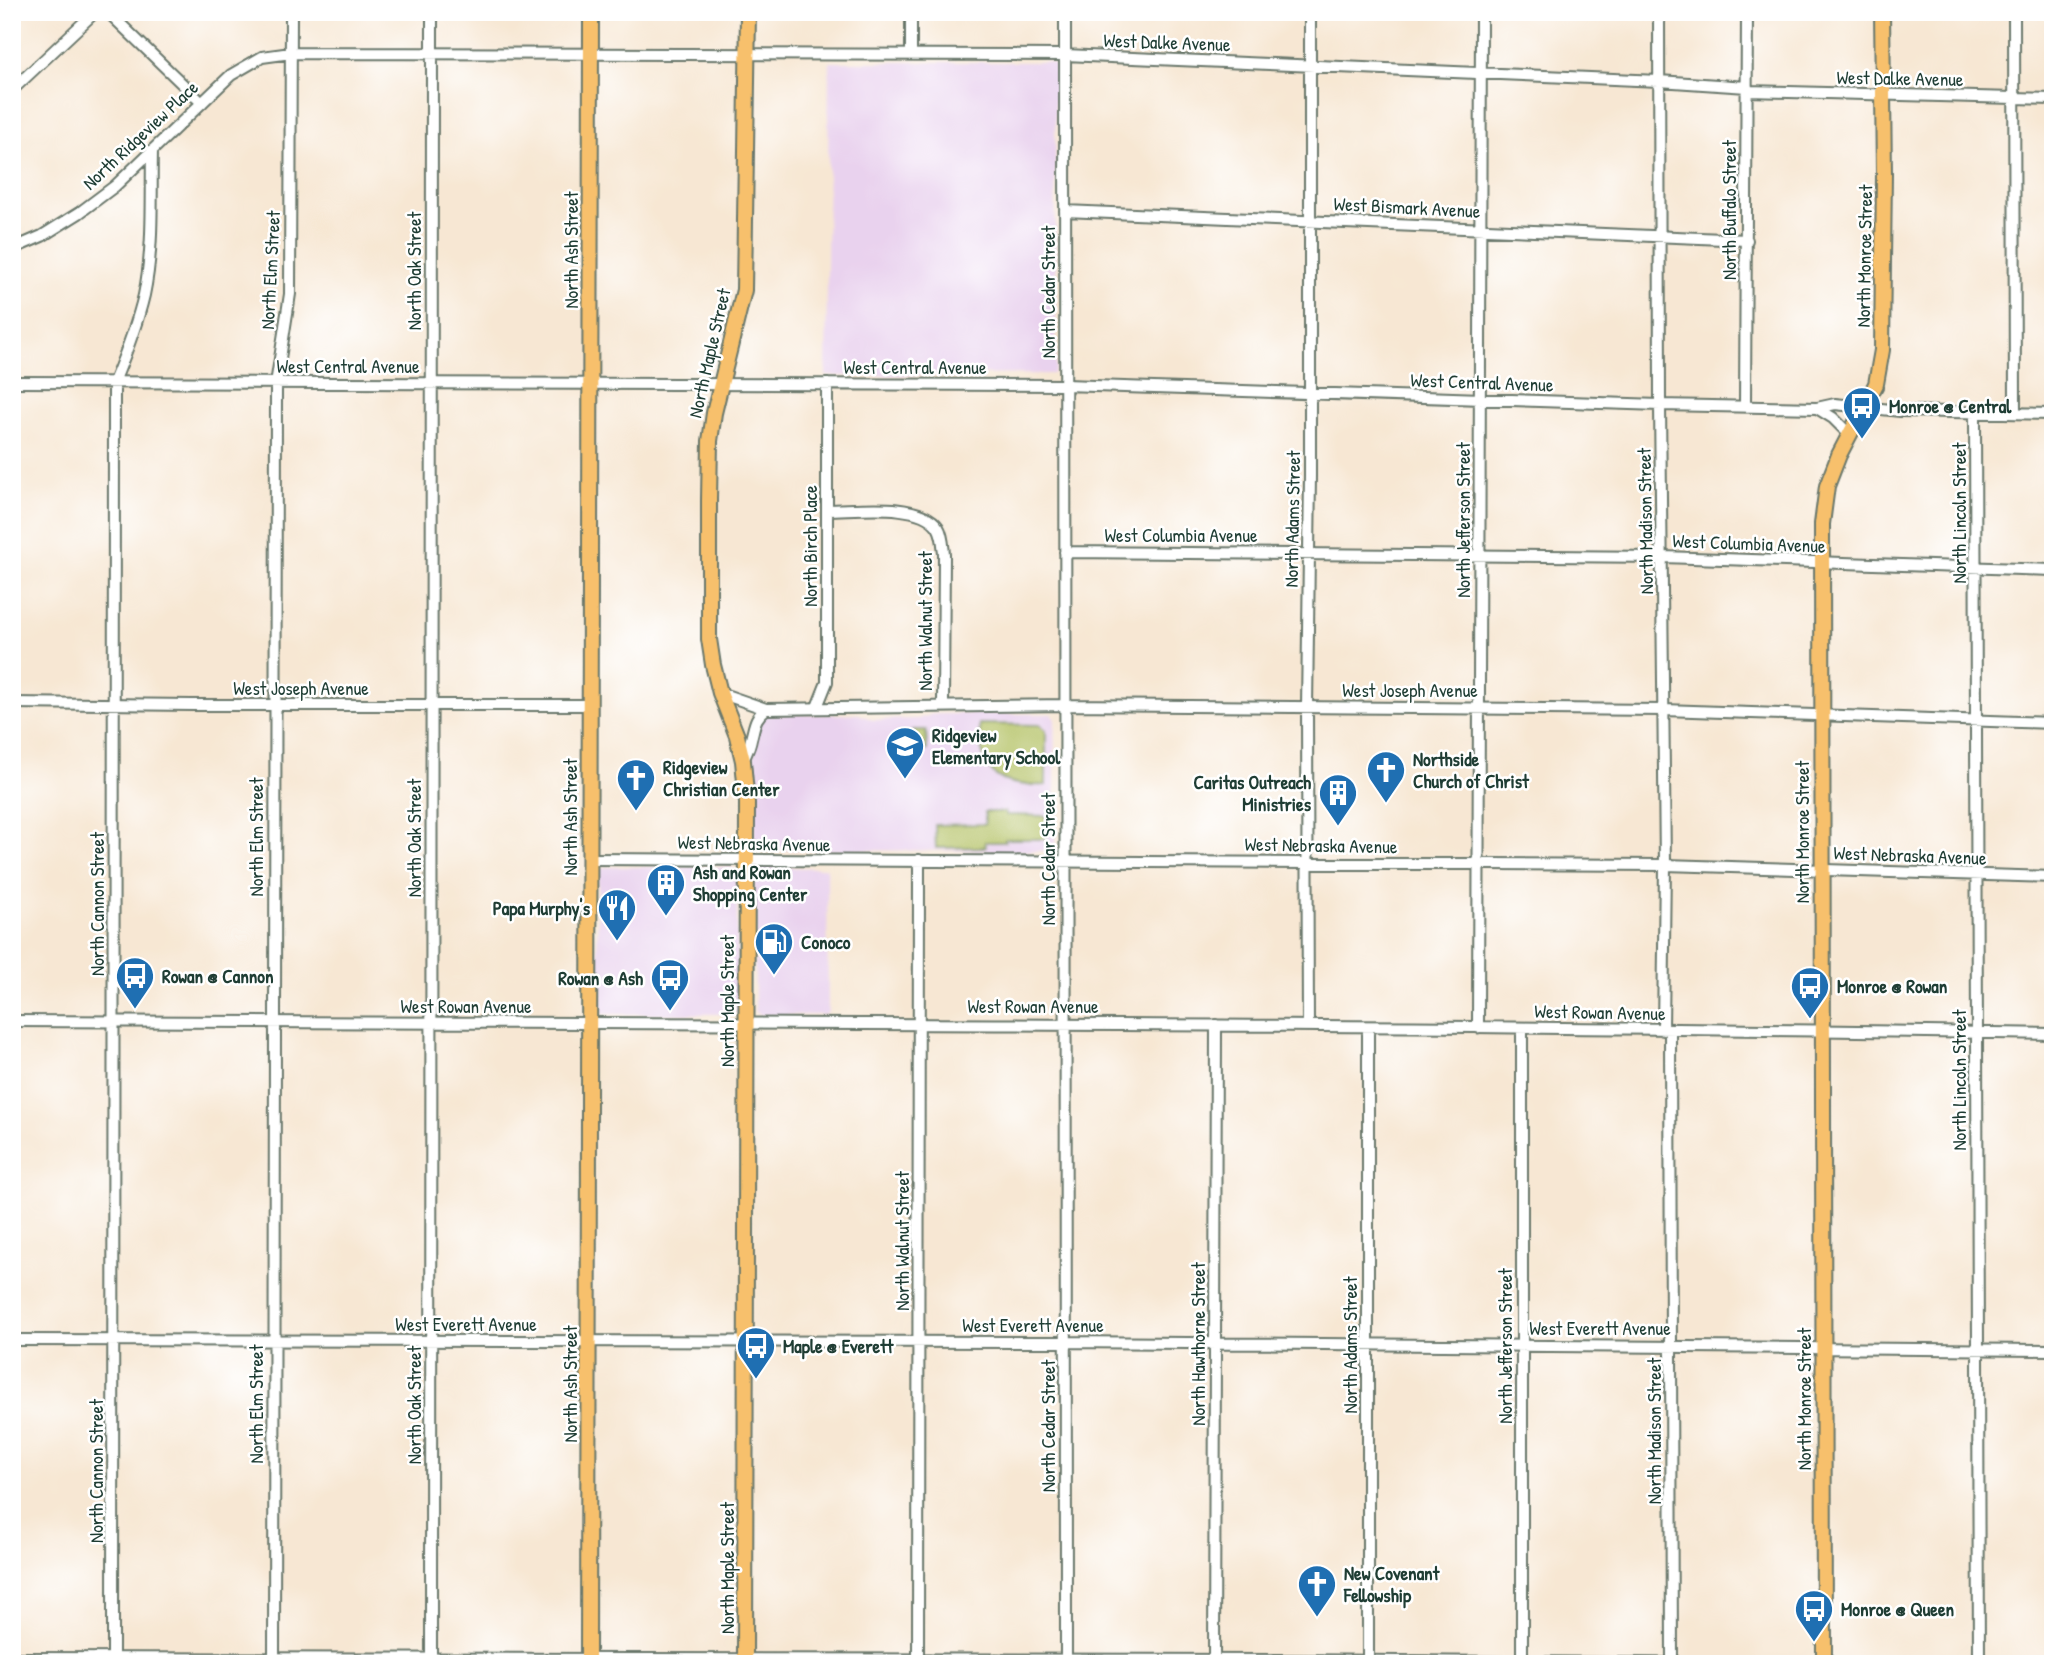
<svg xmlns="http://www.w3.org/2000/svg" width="2065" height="1676" font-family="'Patrick Hand',sans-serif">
	<rect width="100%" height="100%" fill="#fff"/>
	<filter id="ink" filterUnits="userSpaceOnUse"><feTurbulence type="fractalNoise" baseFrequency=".0143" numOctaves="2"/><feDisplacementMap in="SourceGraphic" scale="14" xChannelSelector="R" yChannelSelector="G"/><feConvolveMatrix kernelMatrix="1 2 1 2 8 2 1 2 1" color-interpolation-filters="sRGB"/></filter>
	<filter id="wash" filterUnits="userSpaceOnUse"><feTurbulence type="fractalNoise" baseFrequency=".00686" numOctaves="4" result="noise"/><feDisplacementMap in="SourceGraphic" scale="28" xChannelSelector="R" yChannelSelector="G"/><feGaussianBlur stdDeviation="1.57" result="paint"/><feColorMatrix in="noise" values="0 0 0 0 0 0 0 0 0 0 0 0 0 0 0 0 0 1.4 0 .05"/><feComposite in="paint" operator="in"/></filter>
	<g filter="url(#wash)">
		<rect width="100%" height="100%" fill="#f7e7d3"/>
		<path fill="#e9d2ee" d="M829 62H1049L1055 65 1056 369 1053 374 826 376Z
			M859 714 873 720 918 719 933 714H1052L1055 720V847L1049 851 758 850 754 842V730L765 715Z
			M605 867H730L737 871V1011L732 1014H603L600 1012 597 1005 598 874 600 869Z
			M762 867 827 868 828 1012 825 1015H761L755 1011 754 872Z"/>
		<path fill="#b3c164" stroke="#697f4c" stroke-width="2" d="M979 724 1040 725 1046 730V785C997 787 980 775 979 724Z
			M913 730H926L927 750 914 751Z
			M985 812H1005L1006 815 1046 816V839H1005V842H985L986 847 936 848 935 825 985 824Z"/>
	</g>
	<g filter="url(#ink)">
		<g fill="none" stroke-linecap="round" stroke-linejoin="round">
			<g stroke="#6b786c" stroke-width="14">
				<path id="minor" d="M108 12 202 103
					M911 12V53
					M1065 12 1066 1664
					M1659 12 1660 405 1665 865 1663 1030
					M2014 12 2015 413
					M12 90 95 12
					M1747 91 2053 99
					M1065 211 1747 240
					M12 249 42 236 79 213 115 186 231 75 262 57 291 53 1065 55 1659 81 1747 87
					M12 382 1065 385 1660 405 1817 408 1835 404 1900 411 2053 414
					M1745 407 1747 12
					M1817 408 1833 418 1850 435
					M1975 413 1979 1664
					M828 510C857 510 920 501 938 527 943 535 943 545 944 554L943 705
					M1065 552 1663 557 2053 570
					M720 693 766 709 1066 705 1664 710 2053 723
					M12 703 192 705H590
					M817 707 827 682V384
					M743 761C746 754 750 746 751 739 755 725 754 718 766 709
					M589 859 1665 865 2053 877
					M12 1021C692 1024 1373 1023 2053 1034
					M1308 1026 1307 707 1310 476V12
					M1478 1028 1481 12
					M1670 1030 1672 1664
					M12 1340 1065 1342 2053 1350
					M12 1658 1289 1660 1721 1664
					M113 1664 114 382C126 353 137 325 144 295 154 248 151 198 152 150
					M274 1664 276 384 290 294 291 12
					M431 1664 432 12
					M918 1664 919 860
					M1214 1664 1216 1025
					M1368 1664V1027
					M1522 1664V1029"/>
			</g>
			<g stroke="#6b786c" stroke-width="18">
				<path id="major" d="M588 1664 591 12
					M745 1664 747 803 743 761 737 736 720 693 713 665 709 639V500L710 441 714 413 744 290 748 12
					M1824 1664 1822 524 1827 486 1839 455 1876 384 1882 350 1884 174 1882 12"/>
			</g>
			<use href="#minor" stroke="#fff" stroke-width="10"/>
			<use href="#major" stroke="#f7c06c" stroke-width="14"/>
		</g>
	</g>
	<defs>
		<g id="bus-pin" transform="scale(2.0125)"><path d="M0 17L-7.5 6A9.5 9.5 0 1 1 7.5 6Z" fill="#1f6fb2" stroke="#fff"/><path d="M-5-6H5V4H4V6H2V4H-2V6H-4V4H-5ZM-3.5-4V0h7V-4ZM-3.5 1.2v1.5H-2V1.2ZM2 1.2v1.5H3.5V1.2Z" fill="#fff"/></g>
		<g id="school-pin" transform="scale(2.0125)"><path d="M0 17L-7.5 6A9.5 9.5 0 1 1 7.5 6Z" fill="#1f6fb2" stroke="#fff"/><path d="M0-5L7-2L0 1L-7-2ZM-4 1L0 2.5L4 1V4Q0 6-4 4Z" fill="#fff"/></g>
		<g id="church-pin" transform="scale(2.0125)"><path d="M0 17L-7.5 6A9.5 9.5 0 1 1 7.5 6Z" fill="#1f6fb2" stroke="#fff"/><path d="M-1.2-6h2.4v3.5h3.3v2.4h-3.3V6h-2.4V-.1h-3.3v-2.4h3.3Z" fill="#fff"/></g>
		<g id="building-pin" transform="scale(2.0125)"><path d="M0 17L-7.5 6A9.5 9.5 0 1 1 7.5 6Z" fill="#1f6fb2" stroke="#fff"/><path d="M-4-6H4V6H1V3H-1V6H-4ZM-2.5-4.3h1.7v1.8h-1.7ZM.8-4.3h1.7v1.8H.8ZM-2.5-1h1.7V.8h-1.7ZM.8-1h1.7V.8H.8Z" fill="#fff"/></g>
		<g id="restaurant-pin" transform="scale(2.0125)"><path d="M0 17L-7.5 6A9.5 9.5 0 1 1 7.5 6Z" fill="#1f6fb2" stroke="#fff"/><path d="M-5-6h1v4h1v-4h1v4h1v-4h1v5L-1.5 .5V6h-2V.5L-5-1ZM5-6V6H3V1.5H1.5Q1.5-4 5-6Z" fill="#fff"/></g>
		<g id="fuel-pin" transform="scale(2.0125)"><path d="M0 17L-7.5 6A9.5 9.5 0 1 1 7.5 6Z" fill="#1f6fb2" stroke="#fff"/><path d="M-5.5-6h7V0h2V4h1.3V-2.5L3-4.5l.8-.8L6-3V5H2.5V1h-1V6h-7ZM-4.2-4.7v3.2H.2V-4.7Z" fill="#fff"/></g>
	</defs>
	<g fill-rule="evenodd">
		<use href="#bus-pin" x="1862" y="406"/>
		<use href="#school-pin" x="905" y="746"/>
		<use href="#church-pin" x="1386" y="770"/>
		<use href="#church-pin" x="636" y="778"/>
		<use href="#building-pin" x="1338" y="793"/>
		<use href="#building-pin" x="666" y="883"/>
		<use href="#restaurant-pin" x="617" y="908"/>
		<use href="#fuel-pin" x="774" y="942"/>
		<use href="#bus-pin" x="135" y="976"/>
		<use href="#bus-pin" x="670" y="978"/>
		<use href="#bus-pin" x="1810" y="986"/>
		<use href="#bus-pin" x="756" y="1346"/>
		<use href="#church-pin" x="1317" y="1584"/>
		<use href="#bus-pin" x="1814" y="1609"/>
	</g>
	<g text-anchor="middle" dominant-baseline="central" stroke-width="5" stroke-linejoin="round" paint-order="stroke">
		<g font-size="19" fill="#1f3d34" stroke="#fff">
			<text transform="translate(1167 42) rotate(2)">West Dalke Avenue</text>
			<text transform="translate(1900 78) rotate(1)">West Dalke Avenue</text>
			<text transform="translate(140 135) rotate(-43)">North Ridgeview Place</text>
			<text transform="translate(1407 207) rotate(3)">West Bismark Avenue</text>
			<text transform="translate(1729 210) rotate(-90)">North Buffalo Street</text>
			<text transform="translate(571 250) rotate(-90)">North Ash Street</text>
			<text transform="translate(1864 256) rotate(-89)">North Monroe Street</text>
			<text transform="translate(270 270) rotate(-87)">North Elm Street</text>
			<text transform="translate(414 271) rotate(-90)">North Oak Street</text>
			<text transform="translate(1048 292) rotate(-90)">North Cedar Street</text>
			<text transform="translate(709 353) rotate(-77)">North Maple Street</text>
			<text x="348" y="366">West Central Avenue</text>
			<text x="915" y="367">West Central Avenue</text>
			<text transform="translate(1482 382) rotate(2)">West Central Avenue</text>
			<text transform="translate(1959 513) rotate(-90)">North Lincoln Street</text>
			<text transform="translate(1292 519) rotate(-89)">North Adams Street</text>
			<text transform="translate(1463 520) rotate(-90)">North Jefferson Street</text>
			<text transform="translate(1645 521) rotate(-91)">North Madison Street</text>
			<text x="1181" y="535">West Columbia Avenue</text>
			<text transform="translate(1749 543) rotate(2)">West Columbia Avenue</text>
			<text transform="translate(810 546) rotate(-90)">North Birch Place</text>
			<text transform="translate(925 621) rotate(-90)">North Walnut Street</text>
			<text x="301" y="688">West Joseph Avenue</text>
			<text x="1410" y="690">West Joseph Avenue</text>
			<text transform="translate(570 817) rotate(-90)">North Ash Street</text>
			<text transform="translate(1802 832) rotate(-90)">North Monroe Street</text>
			<text transform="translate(256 837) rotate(-90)">North Elm Street</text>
			<text transform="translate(414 838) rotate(-90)">North Oak Street</text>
			<text transform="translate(754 843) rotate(1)">West Nebraska Avenue</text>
			<text transform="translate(1321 845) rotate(1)">West Nebraska Avenue</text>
			<text transform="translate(1910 855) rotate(2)">West Nebraska Avenue</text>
			<text transform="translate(1048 859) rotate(-90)">North Cedar Street</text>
			<text transform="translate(97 904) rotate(-90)">North Cannon Street</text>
			<text transform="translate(727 1001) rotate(-90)">North Maple Street</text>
			<text x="466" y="1006">West Rowan Avenue</text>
			<text x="1033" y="1006">West Rowan Avenue</text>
			<text transform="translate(1600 1012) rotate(1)">West Rowan Avenue</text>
			<text transform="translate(1959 1080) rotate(-90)">North Lincoln Street</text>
			<text transform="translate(902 1241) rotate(-90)">North Walnut Street</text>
			<text x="466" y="1324">West Everett Avenue</text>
			<text x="1033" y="1325">West Everett Avenue</text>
			<text x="1600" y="1328">West Everett Avenue</text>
			<text transform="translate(1198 1344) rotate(-90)">North Hawthorne Street</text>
			<text transform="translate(1350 1345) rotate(-90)">North Adams Street</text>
			<text transform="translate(1505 1346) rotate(-90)">North Jefferson Street</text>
			<text transform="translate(570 1384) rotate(-90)">North Ash Street</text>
			<text transform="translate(1804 1399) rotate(-90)">North Monroe Street</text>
			<text transform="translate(256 1404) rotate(-90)">North Elm Street</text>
			<text transform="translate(414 1405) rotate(-90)">North Oak Street</text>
			<text transform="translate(1048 1426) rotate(-90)">North Cedar Street</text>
			<text transform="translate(1654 1431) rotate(-90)">North Madison Street</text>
			<text transform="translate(96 1471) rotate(-90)">North Cannon Street</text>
			<text transform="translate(727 1568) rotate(-90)">North Maple Street</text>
		</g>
		<g font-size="19" font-weight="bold" fill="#1f3d34" stroke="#fff" text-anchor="start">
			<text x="1889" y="406">Monroe @ Central</text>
			<text x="932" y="735">Ridgeview<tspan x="932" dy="22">Elementary School</tspan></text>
			<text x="1413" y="759">Northside<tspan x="1413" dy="22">Church of Christ</tspan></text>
			<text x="663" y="767">Ridgeview<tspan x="663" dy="22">Christian Center</tspan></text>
			<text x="1311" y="782" text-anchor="end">Caritas Outreach<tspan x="1311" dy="22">Ministries</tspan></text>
			<text x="693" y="872">Ash and Rowan<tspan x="693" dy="22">Shopping Center</tspan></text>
			<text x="590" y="908" text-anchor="end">Papa Murphy's</text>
			<text x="801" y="942">Conoco</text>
			<text x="162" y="976">Rowan @ Cannon</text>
			<text x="643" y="978" text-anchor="end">Rowan @ Ash</text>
			<text x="1837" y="986">Monroe @ Rowan</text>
			<text x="783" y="1346">Maple @ Everett</text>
			<text x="1344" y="1573">New Covenant<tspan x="1344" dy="22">Fellowship</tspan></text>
			<text x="1841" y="1609">Monroe @ Queen</text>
		</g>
	</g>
	<rect width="2065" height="1676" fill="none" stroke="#fff" stroke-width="42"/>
</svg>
